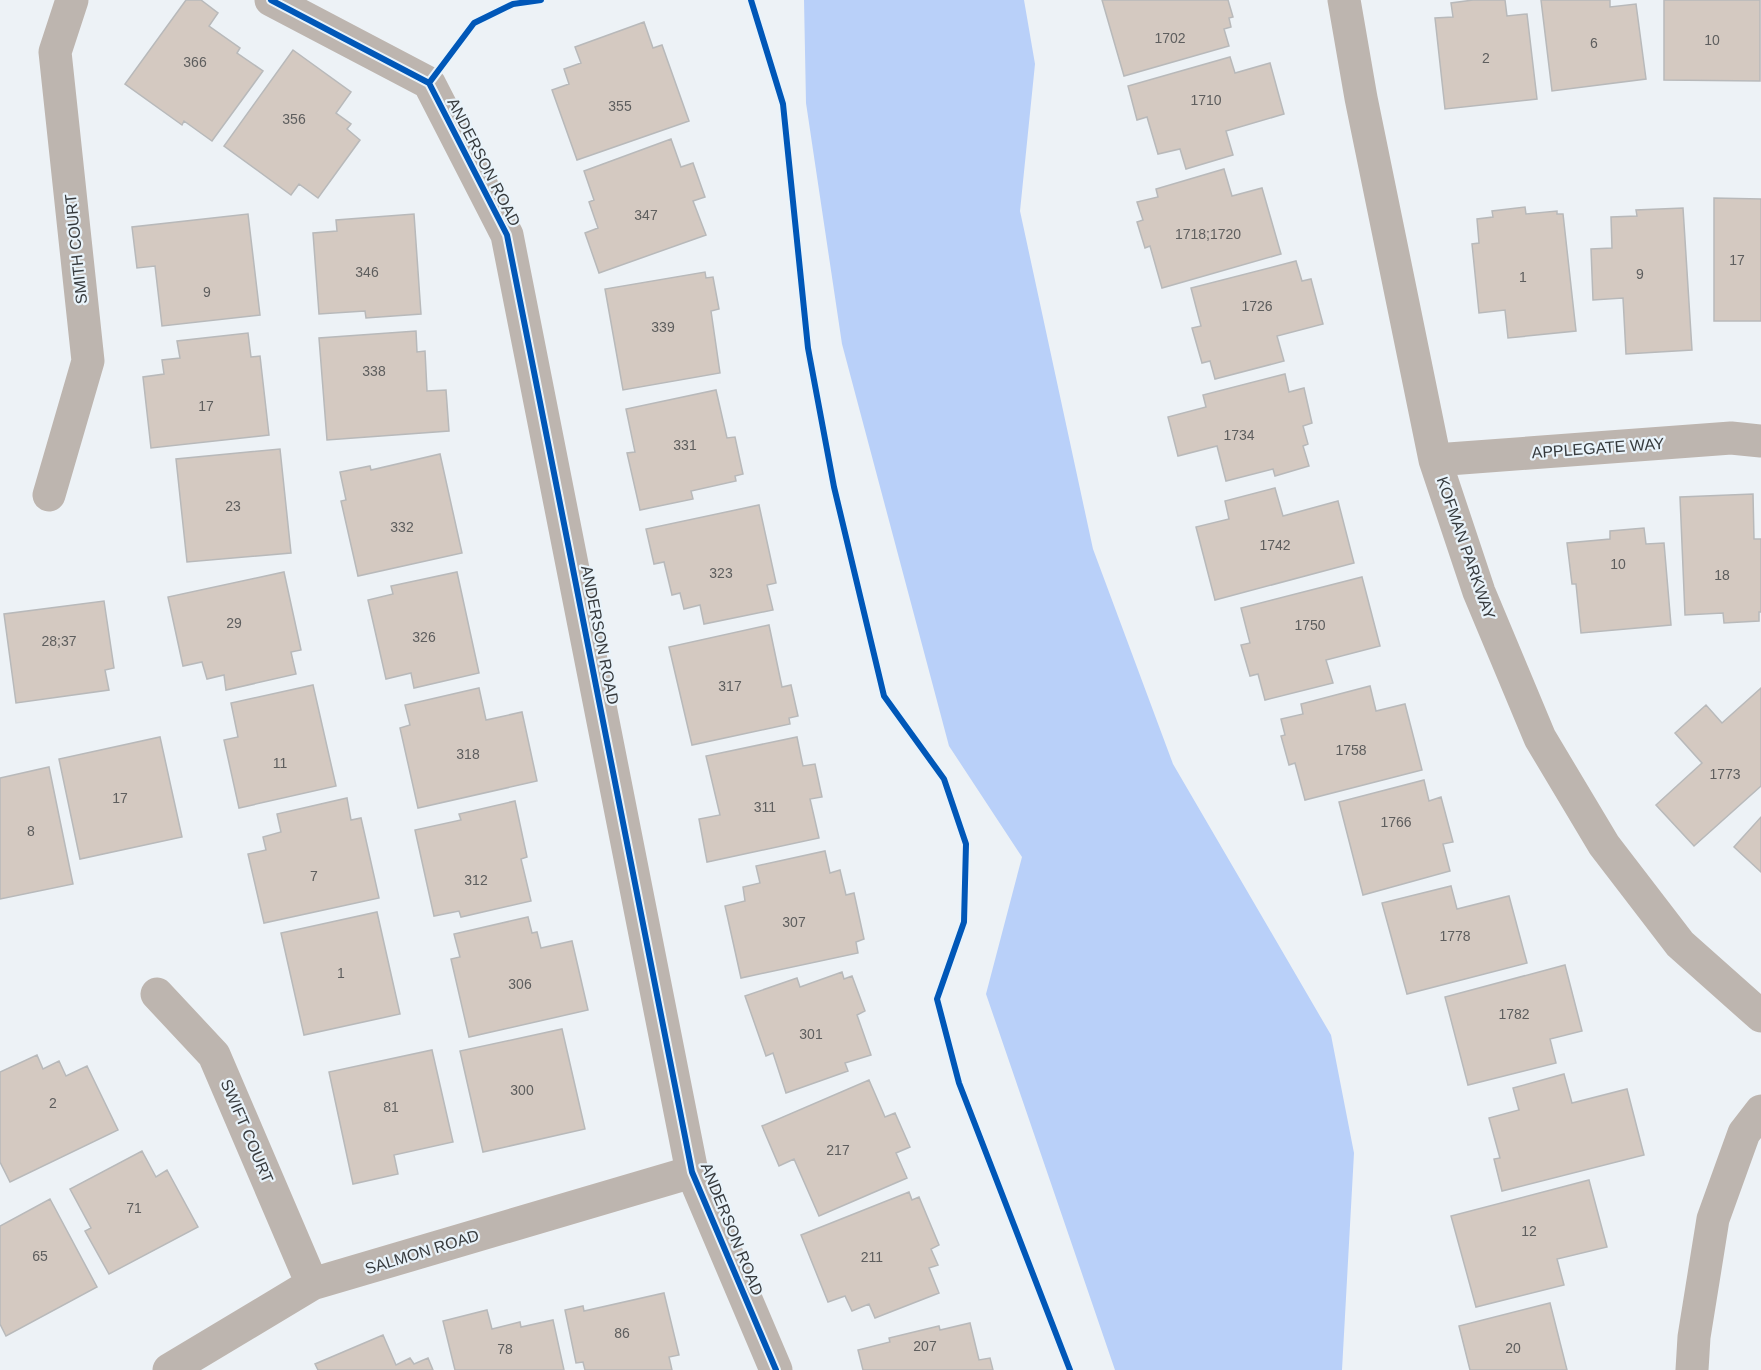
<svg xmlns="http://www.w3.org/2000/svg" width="1761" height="1370" font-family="Helvetica,sans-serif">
	<rect width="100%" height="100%" fill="#edf2f6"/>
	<path fill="#b9d0f9" d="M804 0H1024L1035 64 1020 211 1093 549 1173 764 1331 1035 1354 1153 1342 1370H1115L986 994 1022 857 949 746 842 344 806 103Z"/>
	<path fill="#d4c9c1" stroke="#b8b9ba" stroke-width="1.5" d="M186 0H201L218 13 209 26 240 48 237 53 263 71 212 141 184 121 182 125 125 84Z
		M1102 0H1228L1233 17 1229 18 1231 27 1224 29 1229 46 1124 76Z
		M1473 0H1505L1507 16 1527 14 1537 99 1445 109 1435 18 1453 17 1451 3Z
		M1541 0H1610V7L1636 4 1646 79 1552 91Z
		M1664 0H1760V81L1664 80Z
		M644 22 653 48 662 45 689 121 577 160 552 90 569 84 564 69 581 63 575 47Z
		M293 50 351 92 336 113 351 124 347 129 360 140 318 198 299 184 291 195 224 146Z
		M1230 57 1235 73 1270 63 1284 114 1226 131 1233 155 1186 169 1180 149 1158 154 1147 117 1137 120 1128 86Z
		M671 139 681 167 693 163 705 197 693 201 706 235 599 273 585 233 598 228 589 202 594 200 584 171Z
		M1224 169 1232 196 1262 188 1281 254 1162 288 1150 246 1145 248 1137 222 1143 220 1137 202 1158 197 1156 189Z
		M1714 198 1761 199V321H1714Z
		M1525 207 1526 214 1557 211V214H1563L1576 331 1508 338 1505 310 1479 313 1472 244 1479 243 1477 219 1493 217 1492 211Z
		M1683 208 1692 350 1626 354 1623 298 1593 300 1591 249 1612 248 1611 217 1637 216 1636 210Z
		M248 214 260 315 162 326 155 266 137 268 132 227Z
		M414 214 421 314 366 318 365 311 319 314 313 233 337 231 336 220Z
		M1296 261 1302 281 1311 279 1323 324 1277 336 1284 361 1215 379 1210 361 1202 363 1192 328 1201 326 1191 288Z
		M705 272 706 278 713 277 719 309 711 311 720 373 623 390 605 289Z
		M416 331 417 352 425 351 427 391 446 390 449 431 327 440 319 338Z
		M248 333 251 357 260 356 269 435 151 448 143 377 164 374 162 360 180 358 177 341Z
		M1285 374 1289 392 1304 388 1312 423 1303 426 1308 444 1303 446 1309 466 1275 476 1273 469 1226 481 1217 446 1178 456 1168 417 1206 407 1203 395Z
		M716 390 727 438 735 437 743 474 735 476 736 481 691 491 693 499 640 510 627 453 635 452 626 409Z
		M280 449 291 553 187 562 176 459Z
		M440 454 462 553 358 576 341 501 346 500 340 472 370 466 371 470Z
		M1275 488 1283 516 1338 501 1354 563 1215 600 1196 527 1229 519 1225 501Z
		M1753 494 1754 539H1761V612H1759V621L1724 623 1723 613 1685 615 1680 497Z
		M759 505 776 583 767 585 773 610 704 624 700 605 684 609 680 593 672 595 664 562 654 564 646 529Z
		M1644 528 1646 544 1664 543 1671 625 1581 633 1576 584H1572L1567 543 1610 539V531Z
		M284 572 301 650 291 652 296 674 226 690 224 675 207 679 202 662 183 666 168 597Z
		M457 572 479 673 414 688 411 673 386 679 368 600 393 594 391 586Z
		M1362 577 1380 646 1326 660 1333 683 1265 700 1258 674 1250 676 1241 645 1250 643 1241 608Z
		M104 601 114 668 105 670 109 690 16 703 4 614Z
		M769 625 782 687 791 685 798 716 789 718 790 724 692 745 669 647Z
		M313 685 336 786 239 808 224 740 238 737 231 703Z
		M1370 686 1376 711 1405 704 1422 770 1305 800 1295 763 1289 765 1281 736 1285 735 1281 719 1303 714 1301 704Z
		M479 688 486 720 522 712 537 781 418 808 400 728 410 725 405 705Z
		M1761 688V786L1694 846 1656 805 1702 763 1675 733 1706 705 1722 723Z
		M160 737 182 837 80 859 59 759Z
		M797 737 803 766 815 764 822 797 810 799 819 838 707 862 699 819 720 815 706 756Z
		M49 767 73 884 0 899V778Z
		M1424 780 1429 801 1441 797 1453 842 1443 844 1450 871 1363 895 1339 802Z
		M347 798 351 820 361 818 379 898 264 923 248 854 266 850 263 837 281 832 277 814Z
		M515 801 527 857 521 859 531 901 461 917 459 911 434 916 415 830 461 820 459 814Z
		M1761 817V872L1734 847Z
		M825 851 830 873 840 870 846 895 854 893 864 939 856 942 858 953 741 978 725 906 745 901 743 887 760 883 756 866Z
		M1451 886 1457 909 1509 896 1527 963 1407 994 1382 903Z
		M377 912 400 1014 304 1035 281 933Z
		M528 917 532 933 537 932 541 948 572 941 588 1010 469 1037 451 959 460 957 454 934Z
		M1565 965 1582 1031 1550 1039 1556 1063 1468 1085 1445 997Z
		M842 972 844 979 852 976 865 1011 857 1015 871 1055 845 1063 848 1071 786 1093 773 1053 766 1056 745 996 797 978 800 987Z
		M562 1029 585 1129 483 1152 460 1051Z
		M432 1050 453 1142 394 1155 398 1174 353 1184 329 1072Z
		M37 1055 43 1069 59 1061 66 1076 87 1066 118 1130 10 1182 0 1162V1072Z
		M1564 1074 1572 1103 1627 1089 1644 1155 1502 1191 1494 1159 1500 1158 1489 1118 1519 1110 1513 1088Z
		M869 1080 885 1117 895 1113 910 1147 896 1153 907 1178 819 1216 794 1159 779 1166 762 1126Z
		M142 1151 156 1177 167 1170 198 1227 109 1274 85 1231 91 1228 70 1189Z
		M1589 1180 1607 1247 1557 1259 1564 1285 1476 1307 1451 1216Z
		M909 1192 912 1200 919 1197 939 1245 931 1249 938 1265 929 1268 939 1293 875 1318 869 1304 852 1311 845 1296 828 1302 801 1235Z
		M50 1199 97 1287 6 1336 0 1324V1226Z
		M664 1293 679 1355 669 1357 672 1370H585L583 1362 576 1363 565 1310 583 1306 584 1311Z
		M1550 1303 1567 1370H1470L1459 1326Z
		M487 1310 492 1329 520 1322 521 1327 553 1320 564 1370H455L443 1321Z
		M970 1323 979 1360 990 1358 993 1370H863L858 1350 890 1342 889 1338 939 1326 940 1330Z
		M383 1335 396 1365 410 1358 414 1364 428 1358 433 1370H318L315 1364Z"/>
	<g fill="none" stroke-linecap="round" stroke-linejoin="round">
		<path stroke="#bdb5af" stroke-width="33" d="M271 0 429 83 507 235 692 1172 776 1370
			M1344 0 1361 98 1435 460 1479 592 1540 738 1604 845 1680 944 1761 1016
			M1435 460 1731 438 1761 441
			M49 495 88 361 55 52 72 0
			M157 994 214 1055 312 1284
			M169 1370 312 1284 692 1172
			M1692 1370 1694 1337 1713 1219 1744 1133 1761 1111"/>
		<g stroke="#e9f3fa" stroke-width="10">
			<path id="cycleway" d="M271 0 429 83 507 235 692 1172 776 1370
				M751 0 783 104 808 348 834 487 884 696 944 779 966 844 964 922 937 999 959 1083 1070 1370
				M429 83 474 23 513 4 541 0"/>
		</g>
		<use href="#cycleway" stroke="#0057b8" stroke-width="6"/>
	</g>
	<g text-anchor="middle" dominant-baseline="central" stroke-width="4.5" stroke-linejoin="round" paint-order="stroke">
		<g font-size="14" fill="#5e5e5e">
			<text x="1170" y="38">1702</text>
			<text x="1712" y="40">10</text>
			<text x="1594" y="43">6</text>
			<text x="1486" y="58">2</text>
			<text x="195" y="62">366</text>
			<text x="1206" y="100">1710</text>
			<text x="620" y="106">355</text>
			<text x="294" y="119">356</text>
			<text x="646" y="215">347</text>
			<text x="1208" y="234">1718;1720</text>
			<text x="1737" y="260">17</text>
			<text x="367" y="272">346</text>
			<text x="1640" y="274">9</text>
			<text x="1523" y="277">1</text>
			<text x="207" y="292">9</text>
			<text x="1257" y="306">1726</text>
			<text x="663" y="327">339</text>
			<text x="374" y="371">338</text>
			<text x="206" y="406">17</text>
			<text x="1239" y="435">1734</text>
			<text x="685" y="445">331</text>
			<text x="233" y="506">23</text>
			<text x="402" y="527">332</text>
			<text x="1275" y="545">1742</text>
			<text x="1618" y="564">10</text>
			<text x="721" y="573">323</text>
			<text x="1722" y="575">18</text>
			<text x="234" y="623">29</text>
			<text x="1310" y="625">1750</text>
			<text x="424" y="637">326</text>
			<text x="59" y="641">28;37</text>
			<text x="730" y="686">317</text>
			<text x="1351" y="750">1758</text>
			<text x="468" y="754">318</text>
			<text x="280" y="763">11</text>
			<text x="1725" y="774">1773</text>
			<text x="120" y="798">17</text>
			<text x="765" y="807">311</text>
			<text x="1396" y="822">1766</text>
			<text x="31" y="831">8</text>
			<text x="314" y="876">7</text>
			<text x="476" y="880">312</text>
			<text x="794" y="922">307</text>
			<text x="1455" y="936">1778</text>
			<text x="341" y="973">1</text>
			<text x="520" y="984">306</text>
			<text x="1514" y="1014">1782</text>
			<text x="811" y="1034">301</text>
			<text x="522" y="1090">300</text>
			<text x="53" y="1103">2</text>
			<text x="391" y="1107">81</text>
			<text x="838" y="1150">217</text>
			<text x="134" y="1208">71</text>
			<text x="1529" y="1231">12</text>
			<text x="40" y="1256">65</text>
			<text x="872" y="1257">211</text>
			<text x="622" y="1333">86</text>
			<text x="925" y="1346">207</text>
			<text x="1513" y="1348">20</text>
			<text x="505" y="1349">78</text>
		</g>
		<g font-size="16" fill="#363a3d" stroke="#e9f3fa">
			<text transform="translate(484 162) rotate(63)">ANDERSON ROAD</text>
			<text transform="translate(76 249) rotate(-96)">SMITH COURT</text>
			<text transform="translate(1598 448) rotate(-4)">APPLEGATE WAY</text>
			<text transform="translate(1466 548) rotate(71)">KOFMAN PARKWAY</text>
			<text transform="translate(600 635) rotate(79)">ANDERSON ROAD</text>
			<text transform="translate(247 1131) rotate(67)">SWIFT COURT</text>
			<text transform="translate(732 1229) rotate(68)">ANDERSON ROAD</text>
			<text transform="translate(422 1252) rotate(-17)">SALMON ROAD</text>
		</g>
	</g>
</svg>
